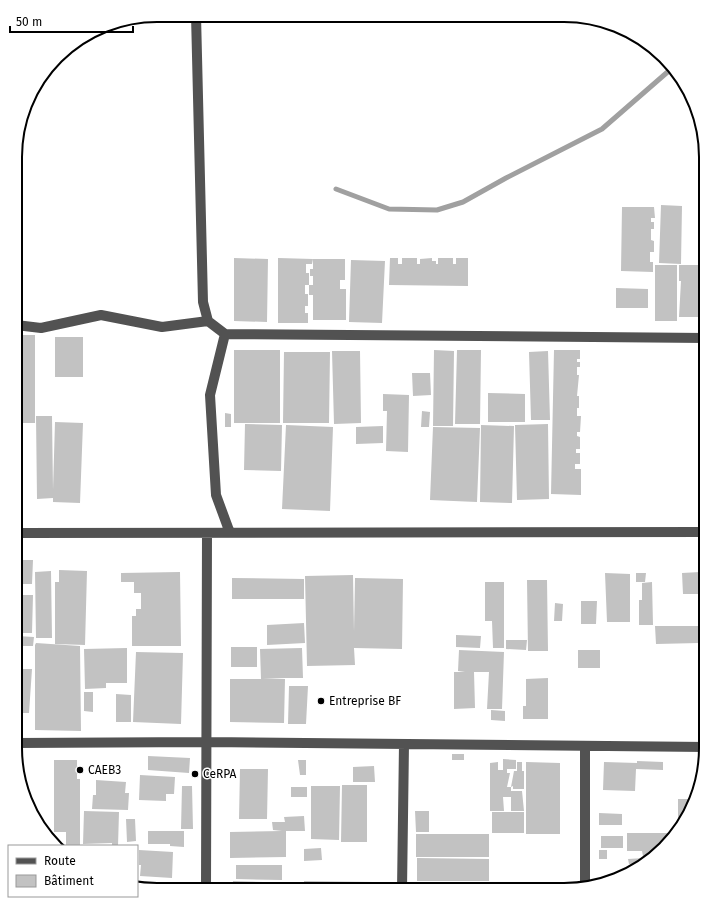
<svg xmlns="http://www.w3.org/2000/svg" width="721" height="905" font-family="'Fira Sans',sans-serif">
	<rect width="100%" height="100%" fill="#fff"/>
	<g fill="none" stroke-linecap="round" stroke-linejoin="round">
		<path stroke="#a0a0a0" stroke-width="5" d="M336 189 389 209 437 210 463 202 506 178 602 129 671 69"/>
	</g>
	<path fill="#c2c2c2" d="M661 205 682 206 681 264 659 263Z
		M622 207H654L655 218H651V222H654V229H651V240L654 241V252H650V262H653V272L621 271Z
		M234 258 268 259 267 322 234 321Z
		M278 258 313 259 312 264H306V273H309V285H305V294H308V306H305V313H308V323H278Z
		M390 258H398V264H402V258H417V264H420V259L432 258V261H436V264H438V258H453V264H456V258H468V286L389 285Z
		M313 259H345V280H340V289H346V320H313V295H309V285H313V276H310V269H313Z
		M351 260 385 261 382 323 349 322Z
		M655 265H677V321H655Z
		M679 265H703V278H701L700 286H703L700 317H679L681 281H679Z
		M616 288 648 289V308H616Z
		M16 335H35V423H16Z
		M55 337H83V377H55Z
		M234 350H280V423H234Z
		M434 350 454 351 453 426H433Z
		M457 350H481L480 424H455Z
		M554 350H580V359H577V362H580V367H577V375H579L577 396H579V408H577V416H581L580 432H577V436L580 437V449H576V453H580V464H575V469H581V495L551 494Z
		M332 351H360L361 423 334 424Z
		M548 351 550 420H531L529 352Z
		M284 352H330L329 423H283Z
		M412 373H430L431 395 413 396Z
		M488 393 525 394V422H488Z
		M383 394 409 395 408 452 386 451 387 411H383Z
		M422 411 430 412 429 427H421Z
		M225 413 231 414V427H225Z
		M36 416H52L53 490 55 422 83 423 80 503 53 502V498L37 499Z
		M245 424 282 425 281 471 244 470Z
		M548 424 549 499 517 500 515 425Z
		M286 425 333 427 330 511 282 509Z
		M481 425 514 426 512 503 480 502Z
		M383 426V443L356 444V427Z
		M433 427 480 428 477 502 430 500Z
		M15 560H33L32 584H15Z
		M59 570 87 571 85 645 55 644V582H59Z
		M51 571 52 638H36L35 572Z
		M180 572 181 646H132V616H136V609H141V593H134V582H121V573Z
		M700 572V594H683L682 573Z
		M605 573 630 574V622H607Z
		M636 573H646L645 582H636Z
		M353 575 354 632 355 578 403 579 402 649 354 648 355 665 307 666 305 576Z
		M232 578 304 579V599H232Z
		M527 580H547L548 651H528Z
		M485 582H504V648H493L492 621H485Z
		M652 582 653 625H639V600H642V583Z
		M706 594V648H703L702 595Z
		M15 595H33L32 633H15Z
		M581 601H597L596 624H581Z
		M555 603 563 604 562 621H554Z
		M304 623 305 643 267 645V625Z
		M655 626H699V643L656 644Z
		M456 635 481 636 480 648 456 647Z
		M17 636 34 637 33 646H17Z
		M506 640H527L526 650 506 649Z
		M36 643 80 646 81 731 35 730V645Z
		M231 647H257V667H231Z
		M127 648V683H106V688L85 689 84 649Z
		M302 648 303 678H263L285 679 284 723 230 722V679H261L260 649Z
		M459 650 504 652 502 709H487L489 672H474L475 708 454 709V672H465L458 671Z
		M578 650H600V668H578Z
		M706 651V671H702L701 652Z
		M136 652 183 653 181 724 133 722Z
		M15 669H32L29 713H15Z
		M548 678V719H523V706H526V679Z
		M289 686H308L306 724H288Z
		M84 692H93V712L84 711Z
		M116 694 131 695V722H116Z
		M491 710 505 711V721L491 720Z
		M452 754H464V760H452Z
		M148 756 190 758 189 773 148 770Z
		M503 759 516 760V769H507V773H510L507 787H511V791H522L524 811H511V797H503L504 811H490V763L498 762V770H503Z
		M54 760H77V779H80V846H66V832H54Z
		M298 760H306V775H300Z
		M637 761 663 762V770L636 769 635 791 603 790 604 762 637 763Z
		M517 762H522V771H524V789H513V786L511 787 514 771H517Z
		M526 762 560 763V834H526Z
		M374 766 375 782H353V767Z
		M240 769H268L267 819H239Z
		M140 775 175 777 174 794H166V801L139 800Z
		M96 780 126 782 125 793H129L128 810 92 809 93 795H96Z
		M342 785H367V842H341Z
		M182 786H192L193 829H181Z
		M311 786H340L339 840 311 839Z
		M291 787H307V797H291Z
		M678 799H692L682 827 678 830Z
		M84 811 119 812 118 846H112V843L83 844Z
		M415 811H429V832H416Z
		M492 812H524V833H492Z
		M599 813 622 814V825H599Z
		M304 816 305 831H286V857L230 858V832L282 831 273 830 272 822H285L284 817Z
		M126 819H135L136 841 127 842Z
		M148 831H184V847L170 846V844H148Z
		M627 833H675L665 843H660V847L651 856H643L642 851H627Z
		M416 834H489V857H416Z
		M601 836H623V848H601Z
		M321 848 322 860 304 861V849Z
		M139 850 173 852 172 878 140 876 141 865H139Z
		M599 850H607V859H599Z
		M417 858 489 859V881H417Z
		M644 858 643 863 629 864 628 859Z
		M236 865H282V880L236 879Z
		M233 881 300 883V890H232Z
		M304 881 374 882V890H304Z
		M438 884 491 885 490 890H438Z
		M507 884 534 889V890H506Z"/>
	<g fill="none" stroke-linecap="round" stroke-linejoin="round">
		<path stroke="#525252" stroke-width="10" d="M196 15 203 302 208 321 225 334 706 338
			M16 325 41 328 101 315 162 327 208 321
			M225 334 210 395 216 495 230 533
			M15 533 706 532
			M15 743 207 742 706 747
			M585 746V886
			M206 890 207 533
			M402 890 404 744"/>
	</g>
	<g fill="#000" stroke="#fff" stroke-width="1.5">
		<circle cx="321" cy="701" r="4"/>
		<circle cx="80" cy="770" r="4"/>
		<circle cx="195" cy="774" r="4"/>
	</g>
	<g text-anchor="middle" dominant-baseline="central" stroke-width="3" stroke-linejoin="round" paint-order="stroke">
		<g font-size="12" fill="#000" stroke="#fff" text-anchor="start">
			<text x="329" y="701">Entreprise BF</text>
			<text x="88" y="770">CAEB3</text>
			<text x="203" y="774">CeRPA</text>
		</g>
	</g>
	<path d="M0 0H721V905H0ZM157 22H564A135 135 0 0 1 699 157V748A135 135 0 0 1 564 883H157A135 135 0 0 1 22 748V157A135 135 0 0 1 157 22Z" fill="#fff" fill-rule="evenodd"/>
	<path fill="none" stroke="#000" stroke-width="2" d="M157 22H564A135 135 0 0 1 699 157V748A135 135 0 0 1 564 883H157A135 135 0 0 1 22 748V157A135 135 0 0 1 157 22Z"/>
	<rect x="8" y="845" width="130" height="52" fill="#ffffff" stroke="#999999"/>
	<rect x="16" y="858" width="20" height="6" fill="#525252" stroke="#999999"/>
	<text x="44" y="865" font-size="12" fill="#000000">Route</text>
	<rect x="16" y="875" width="20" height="12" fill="#c2c2c2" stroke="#999999"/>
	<text x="44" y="885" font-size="12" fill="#000000">Bâtiment</text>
	<path d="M10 26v6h123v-6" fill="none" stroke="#000000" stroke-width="2"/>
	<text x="16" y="26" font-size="12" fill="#000000" stroke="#ffffff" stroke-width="3" paint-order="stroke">50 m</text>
</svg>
